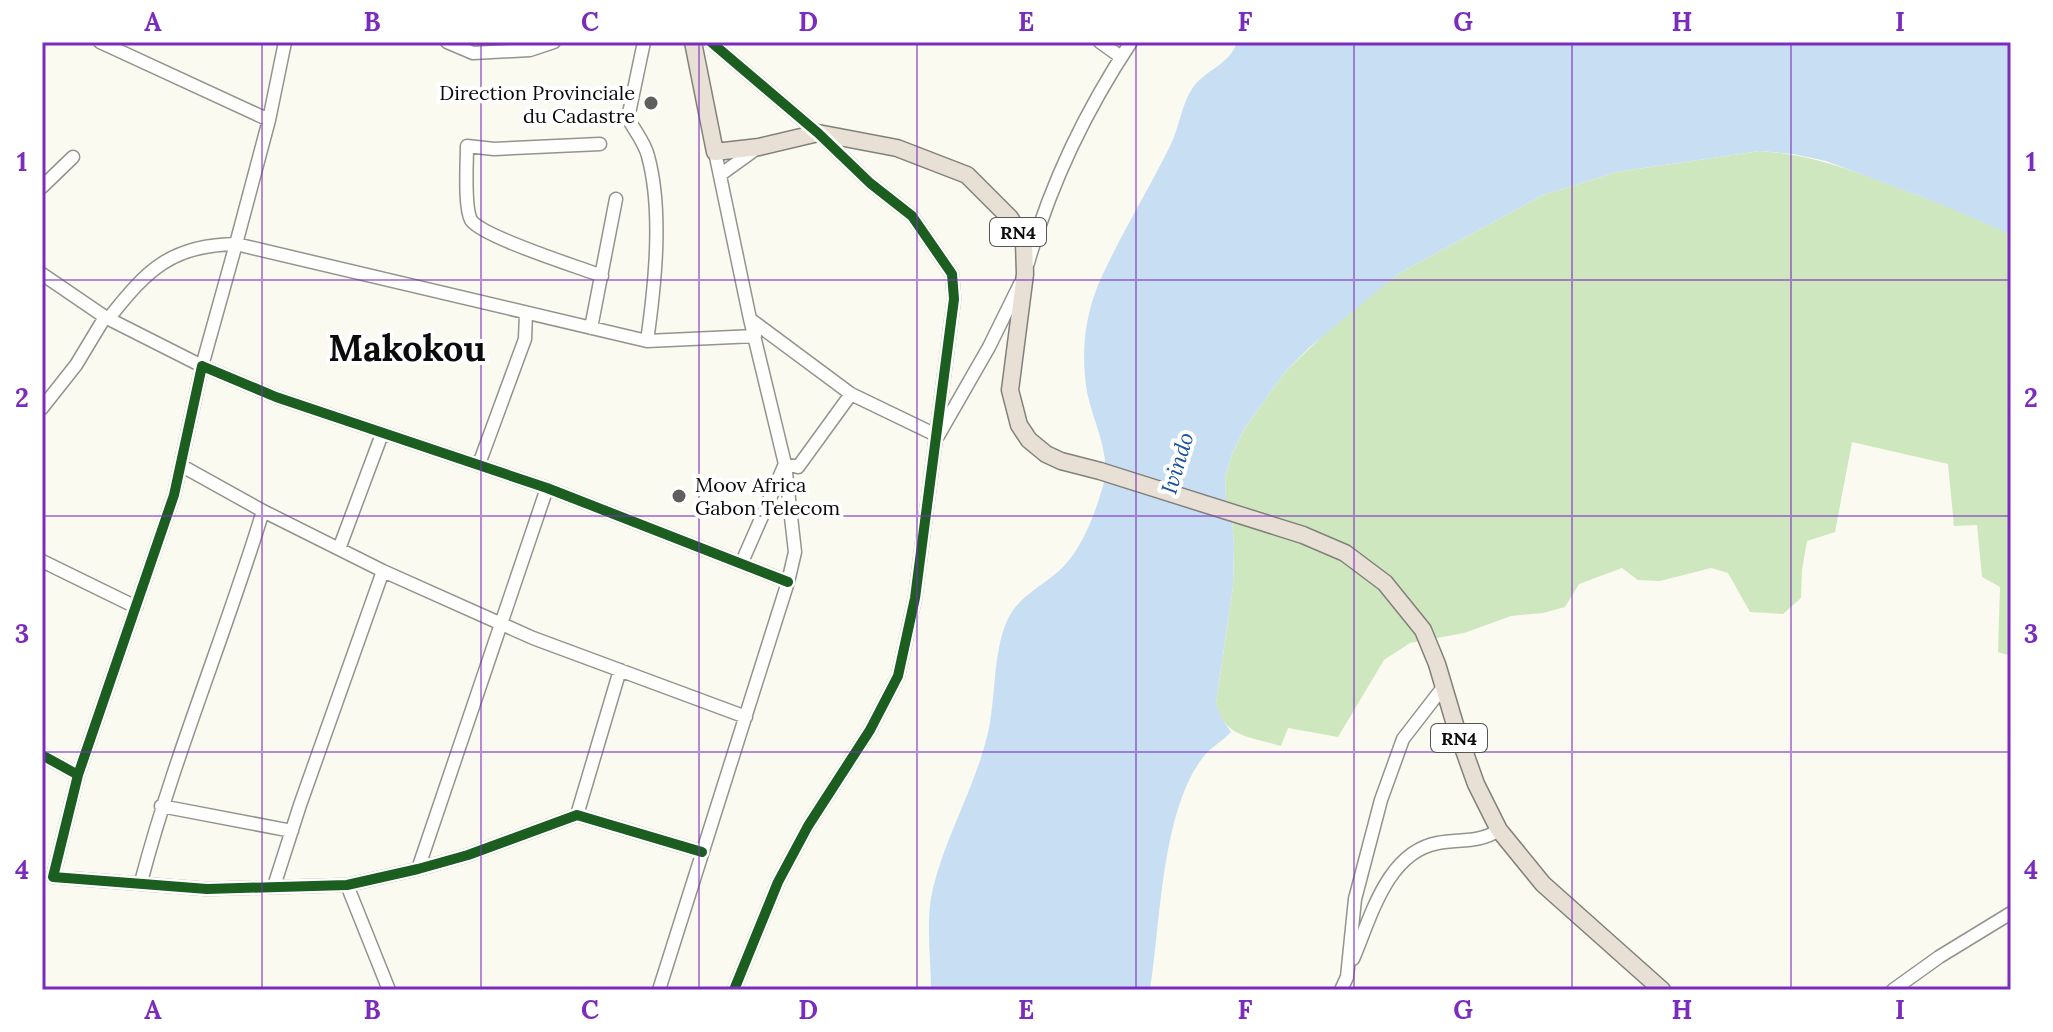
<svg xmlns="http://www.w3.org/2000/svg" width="2053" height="1032" font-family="Lora,serif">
	<rect width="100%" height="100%" fill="#fafaf0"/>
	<path fill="#cfe7be" d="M1760 151C1817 155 1861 174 1914 194 1947 206 1981 218 2011 235V656L1998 652 2000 587 1982 577 1977 525 1954 526 1948 464 1852 442 1835 532 1807 541 1802 570 1801 598 1783 614 1750 612 1728 573 1711 568 1660 581 1638 580 1622 568 1579 584 1565 607 1543 613 1511 616 1464 633 1410 643 1384 660 1338 737 1288 728 1281 746C1251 737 1223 737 1216 703L1233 587 1234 545 1232 519 1226 500 1225 477 1232 454 1245 428 1284 373 1334 325 1398 274 1543 195 1617 172Z"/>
	<path fill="#c8dff3" d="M1237 42H2011V235L1943 205 1826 161 1793 154 1760 151 1617 172 1543 195 1398 274 1310 347 1284 373 1245 428 1232 454 1225 477 1226 500 1232 519 1234 545 1233 587 1216 703 1221 717 1231 732C1223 741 1212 746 1204 756 1161 810 1161 923 1150 990H931C931 955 925 922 933 888 947 832 977 784 989 728 996 694 993 645 1010 615 1022 594 1046 584 1063 567 1083 547 1095 513 1103 486 1112 455 1093 422 1087 392 1081 355 1084 320 1098 285 1119 237 1147 193 1170 146 1179 128 1181 106 1192 89 1204 70 1230 65 1237 42Z"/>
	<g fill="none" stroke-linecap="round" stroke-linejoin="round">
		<g stroke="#93938f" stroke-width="15">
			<path id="minor" d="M100 42 269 120
				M447 42 473 53 530 50 554 42
				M644 42 628 118C634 130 645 143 648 156 663 211 655 285 647 341
				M711 42 818 133 870 183 912 216 952 274 954 299 915 598 898 676 870 730 808 826 778 882 734 990
				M1100 42 1121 57
				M600 144 494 149 467 146C467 162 464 207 471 220 482 237 579 267 602 276
				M720 175 756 149
				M42 187 73 157
				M1028 263C1050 185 1086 110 1131 42
				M42 274 105 317 202 366 236 244 647 341 755 336
				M109 318C147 270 171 245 236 244L269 120 285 42
				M750 319 851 394 938 436 989 347 1020 284
				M591 328 616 199
				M42 408 76 365 105 317
				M479 464 525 339 526 313
				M182 466 263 511 383 571 533 638 746 717
				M339 549 382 434
				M42 561 136 607
				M742 562 785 464 798 467 851 394
				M42 755 78 775 53 877 207 889 347 885 418 869 468 855 577 815 702 852
				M78 775 174 495 202 366 276 397 547 488 788 582
				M161 806 292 831
				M577 815 620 670
				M418 869 547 488
				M141 882C174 756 225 636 263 511
				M347 885 389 990
				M274 886 300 805 383 571
				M1353 959C1371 917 1387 852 1438 843 1461 839 1479 843 1499 830
				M659 990 788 582 795 552 785 464 750 319 715 152
				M1341 990 1347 977 1355 899 1381 800 1403 739 1444 686
				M1893 990 1939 957 2011 913"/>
		</g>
		<g stroke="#80807c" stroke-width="19">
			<path id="highway" d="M693 42 715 152 759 147 818 133 897 148 967 175 1010 218 1024 241 1025 274 1010 390 1019 425 1029 440 1046 454 1061 461 1100 471 1303 535 1345 553 1385 583 1423 630 1437 664 1456 728 1476 784 1499 830 1543 884 1662 990"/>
		</g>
		<use href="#minor" stroke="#fefefd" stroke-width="12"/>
		<use href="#highway" stroke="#e8e0d5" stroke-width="16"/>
		<g stroke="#fff" stroke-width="15">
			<path id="cycleway" d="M711 42 818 133 870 183 912 216 952 274 954 299 915 598 898 676 870 730 808 826 778 882 734 990
				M42 755 78 775 53 877 207 889 347 885 418 869 468 855 577 815 702 852
				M78 775 174 495 202 366 276 397 547 488 788 582"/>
		</g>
		<use href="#cycleway" stroke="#1b5e20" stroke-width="10"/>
	</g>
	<path fill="none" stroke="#7b2cbf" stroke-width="2" stroke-opacity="0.55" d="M262 42V990M481 42V990M699 42V990M917 42V990M1136 42V990M1354 42V990M1572 42V990M1791 42V990M42 280H2011M42 516H2011M42 752H2011"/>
	<g fill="#5f5f5c" stroke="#fff" stroke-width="3">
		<circle cx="651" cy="103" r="8"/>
		<circle cx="679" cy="496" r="8"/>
	</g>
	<g text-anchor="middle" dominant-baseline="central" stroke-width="8" stroke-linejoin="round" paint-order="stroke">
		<g fill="#fff" stroke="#555" stroke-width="2">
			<rect x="990" y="218" width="56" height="28" rx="6"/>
			<rect x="1431" y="724" width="56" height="28" rx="6"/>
		</g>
		<g font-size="18" font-weight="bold" fill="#0c0c0c">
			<text x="1018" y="232">RN4</text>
			<text x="1459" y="738">RN4</text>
		</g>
		<g font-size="20" fill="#0c0c0c" stroke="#fff" text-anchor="end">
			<text x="635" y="92">Direction Provinciale<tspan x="635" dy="23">du Cadastre</tspan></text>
			<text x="695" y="484" text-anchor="start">Moov Africa<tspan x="695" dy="23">Gabon Telecom</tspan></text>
		</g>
		<g font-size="22" font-style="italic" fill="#19529a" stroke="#fff">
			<text transform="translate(1177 463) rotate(-73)">Ivindo</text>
		</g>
		<g font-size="36" font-weight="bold" fill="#0c0c0c" stroke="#fff">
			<text x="407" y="348">Makokou</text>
		</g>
	</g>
	<rect width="2053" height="1032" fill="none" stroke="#ffffff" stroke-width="88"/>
	<rect x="44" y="44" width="1965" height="944" fill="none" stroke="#7b2cbf" stroke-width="3"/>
	<g font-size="26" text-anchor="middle" font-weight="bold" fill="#7b2cbf">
		<text x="153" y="31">A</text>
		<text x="372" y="31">B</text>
		<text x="590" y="31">C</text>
		<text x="808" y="31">D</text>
		<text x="1026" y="31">E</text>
		<text x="1245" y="31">F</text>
		<text x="1463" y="31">G</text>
		<text x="1682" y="31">H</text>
		<text x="1900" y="31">I</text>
		<text x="22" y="171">1</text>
		<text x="2031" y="171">1</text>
		<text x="22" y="407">2</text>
		<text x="2031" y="407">2</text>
		<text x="22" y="643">3</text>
		<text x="2031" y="643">3</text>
		<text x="22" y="879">4</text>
		<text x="2031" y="879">4</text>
		<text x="153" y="1019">A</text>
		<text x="372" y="1019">B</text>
		<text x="590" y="1019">C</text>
		<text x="808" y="1019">D</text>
		<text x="1026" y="1019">E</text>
		<text x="1245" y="1019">F</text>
		<text x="1463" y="1019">G</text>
		<text x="1682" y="1019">H</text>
		<text x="1900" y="1019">I</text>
	</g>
</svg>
